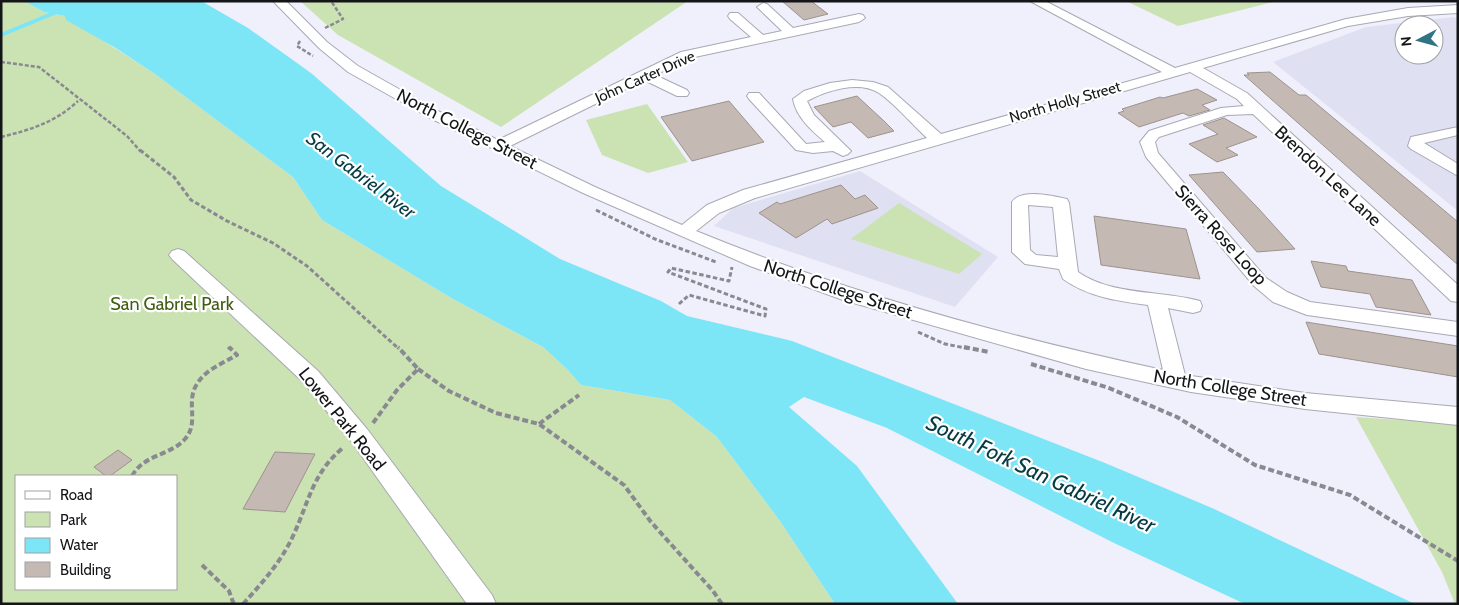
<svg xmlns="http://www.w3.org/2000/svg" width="1459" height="605" font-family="Cabin,sans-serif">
	<rect width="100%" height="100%" fill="#f0f0fc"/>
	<path fill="#dfe0f1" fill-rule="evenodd" d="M1454 17 1458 19V211L1273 62 1366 27ZM1404 25H1434V55H1404Z
		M860 171 998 257 955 307 714 226 733 208Z"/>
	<path fill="#cbe2b3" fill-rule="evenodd" d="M1 1H24L44 12 65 16 155 74 293 177 322 220 453 299 543 347 567 369 581 385 670 400 717 437 780 521 835 604H1ZM16 476H176V589H16Z
		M300 1H688L501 127 338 35Z
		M1126 1H1277L1178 26Z
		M647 104 688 162 648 173 602 155 586 120Z
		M899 203 982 254 959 274 851 239Z
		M1356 417 1458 424V604H1455L1442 572Z"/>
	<path fill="#7ce5f6" d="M24 1 203 2 248 28 311 73 441 186 560 259 661 301 687 316 792 341 1105 463 1212 508 1415 604H1245L1114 543 887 428 804 397 789 407 857 466 958 604H835L780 521 717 437 670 400 581 385 567 369 543 347 453 299 322 220 293 177 155 74 114 47 66 20 65 16 44 12Z"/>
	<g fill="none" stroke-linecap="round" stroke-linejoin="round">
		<path stroke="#7ce5f6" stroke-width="4" d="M1 35 59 11"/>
	</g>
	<path fill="#c5b9b4" stroke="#9d928d" d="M782 1H811L828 14 804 20Z
		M1270 72 1299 95H1306L1458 222V265L1244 75H1249L1247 73Z
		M1197 89 1217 100 1202 105 1210 110 1189 116 1183 113 1139 127 1118 113 1124 111 1122 109 1160 97 1163 98Z
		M857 96 884 121 894 131 868 138 851 122 833 127 814 107Z
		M729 101 764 142 692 161 661 117Z
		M1224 118 1257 137 1226 148 1238 155 1217 162 1189 144 1218 134 1203 125Z
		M1223 172 1258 208 1295 249 1257 252 1189 175Z
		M841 185 855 199 865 195 878 208 832 224 827 219 796 238 759 213 777 202 780 204Z
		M1094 216 1186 229 1200 279 1101 265Z
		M1311 261 1346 266 1348 271 1412 280 1431 315 1376 307 1370 294 1321 287Z
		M1306 322 1458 346V377L1319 354Z
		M118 450 132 460 110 476H106L94 467Z
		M275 452 315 454 285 512 243 509Z"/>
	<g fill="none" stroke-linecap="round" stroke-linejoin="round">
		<g stroke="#a8a9b3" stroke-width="2">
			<path id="minor" d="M273 1H286L327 42 358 66 438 111 498 140 681 52 751 37 730 19 728 16 730 13H738L763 35 782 31 757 7 763 3 767 4 793 28 859 14 863 15 865 18 859 22 690 58 655 75 687 90 689 93 687 96H677L644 80 510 146 595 187 682 225 707 205 743 190 927 138C913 125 894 103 879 93 858 80 826 91 807 101L814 115 851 151 848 154 843 156 833 151 813 153 796 150 749 99 747 96 749 93H759L806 144 825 142C812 131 796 117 793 99L804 91 830 83 852 80 873 82 888 87 941 134 1162 72 1030 1H1045L1175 68 1346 19 1408 8 1458 5V13L1408 16 1348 26 1203 68 1247 93 1458 285V302L1451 301 1253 114 1227 115 1159 137 1155 142 1158 153 1266 278 1287 292 1310 302 1458 322V336L1307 315 1273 302 1254 286 1146 157 1140 142 1149 131 1221 108 1244 106 1237 99 1190 72 755 198 719 213 696 231C847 293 1004 336 1163 370L1148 305C1118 301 1088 297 1063 279L1059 269 1025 264 1012 252V202C1021 188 1053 196 1067 199L1069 203 1078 272C1113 296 1160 290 1200 301L1202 306 1200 311 1193 313 1168 308 1185 375 1305 393 1458 407V425L1305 409 1191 392 1086 369 843 300 750 266 583 193 428 117 348 72 319 48ZM1028 205 1053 207 1058 257 1036 255 1030 250Z
				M1458 127V135L1424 143 1458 164V176L1411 149 1408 146 1411 137Z
				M178 249 184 251 318 371 367 429 492 595 496 604H467L351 441 304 383 172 259 169 255 172 251Z"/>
		</g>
		<path stroke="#898991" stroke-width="2.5" stroke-dasharray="4 2" stroke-linecap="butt" d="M325 28 343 19 331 1
			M300 41 297 46 313 56
			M1 62 39 67 127 136 141 152
			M1 137C30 130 56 122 78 101"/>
		<path stroke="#898991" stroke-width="3" stroke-dasharray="4.5 2.5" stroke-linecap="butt" d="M140 150 174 177 191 200 227 221 273 243 307 266 399 349
			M596 210 655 239 716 262
			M679 304 689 295 765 316 766 309 668 272 671 268 729 281 732 267
			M918 332 945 344 971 349
			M228 347 230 349"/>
		<path stroke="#898991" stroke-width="4" stroke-dasharray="6 3" stroke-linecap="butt" d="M964 347 989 352
			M1031 364 1109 388 1177 417 1255 465 1350 495 1458 561
			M418 369 449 391 496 413 539 424 624 485 651 522 713 591 722 604
			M373 423 397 390 418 369 398 347
			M539 424 579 395
			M132 476C144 454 170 456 185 439 200 422 185 402 197 384 205 370 223 363 237 355L229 347
			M202 565 229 591 233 602 236 604
			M243 604C262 583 281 562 293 536 309 502 312 473 344 447"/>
		<use href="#minor" fill="#fff" fill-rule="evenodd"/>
	</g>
	<g text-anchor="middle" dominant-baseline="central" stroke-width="4.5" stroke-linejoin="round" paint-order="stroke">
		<g font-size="15" fill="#141518" stroke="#fff">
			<text transform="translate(645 77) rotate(-24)">John Carter Drive</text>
			<text transform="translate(1065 102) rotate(-16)">North Holly Street</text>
		</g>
		<g font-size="18" fill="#141518" stroke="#fff">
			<text transform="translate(467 129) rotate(27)">North College Street</text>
			<text transform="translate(1328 176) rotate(43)">Brendon Lee Lane</text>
			<text transform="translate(1221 235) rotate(48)">Sierra Rose Loop</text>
			<text transform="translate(838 289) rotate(18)">North College Street</text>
			<text transform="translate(1230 388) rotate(9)">North College Street</text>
			<text transform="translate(342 419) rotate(51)">Lower Park Road</text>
		</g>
		<g font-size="18" fill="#405d13" stroke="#fff">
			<text x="172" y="304">San Gabriel Park</text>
		</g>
		<g font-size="19" font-style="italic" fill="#063b42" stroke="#fff">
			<text transform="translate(361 175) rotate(37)">San Gabriel River</text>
		</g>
		<g font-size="22" font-style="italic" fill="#063b42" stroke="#fff">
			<text transform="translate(1041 474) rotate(25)">South Fork San Gabriel River</text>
		</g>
	</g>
	<rect width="1459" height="605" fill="none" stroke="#141518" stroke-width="5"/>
	<rect x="15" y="475" width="162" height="115" fill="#ffffff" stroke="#a1a1a3"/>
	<rect x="25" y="491" width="25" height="8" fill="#ffffff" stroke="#a1a1a3"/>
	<text x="60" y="500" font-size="15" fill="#141518">Road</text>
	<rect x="25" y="512" width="25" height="15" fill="#cbe2b3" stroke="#a1a1a3"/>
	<text x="60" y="525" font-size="15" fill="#141518">Park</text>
	<rect x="25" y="538" width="25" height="15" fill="#7ce5f6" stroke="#a1a1a3"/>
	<text x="60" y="550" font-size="15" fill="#141518">Water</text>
	<rect x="25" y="562" width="25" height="15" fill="#c5b9b4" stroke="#a1a1a3"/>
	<text x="60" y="575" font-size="15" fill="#141518">Building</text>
	<g transform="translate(1419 40) rotate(264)"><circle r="24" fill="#ffffff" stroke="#a1a1a3"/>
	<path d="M0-4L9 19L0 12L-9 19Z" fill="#307384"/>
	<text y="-8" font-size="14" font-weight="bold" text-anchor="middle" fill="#141518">N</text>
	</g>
</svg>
